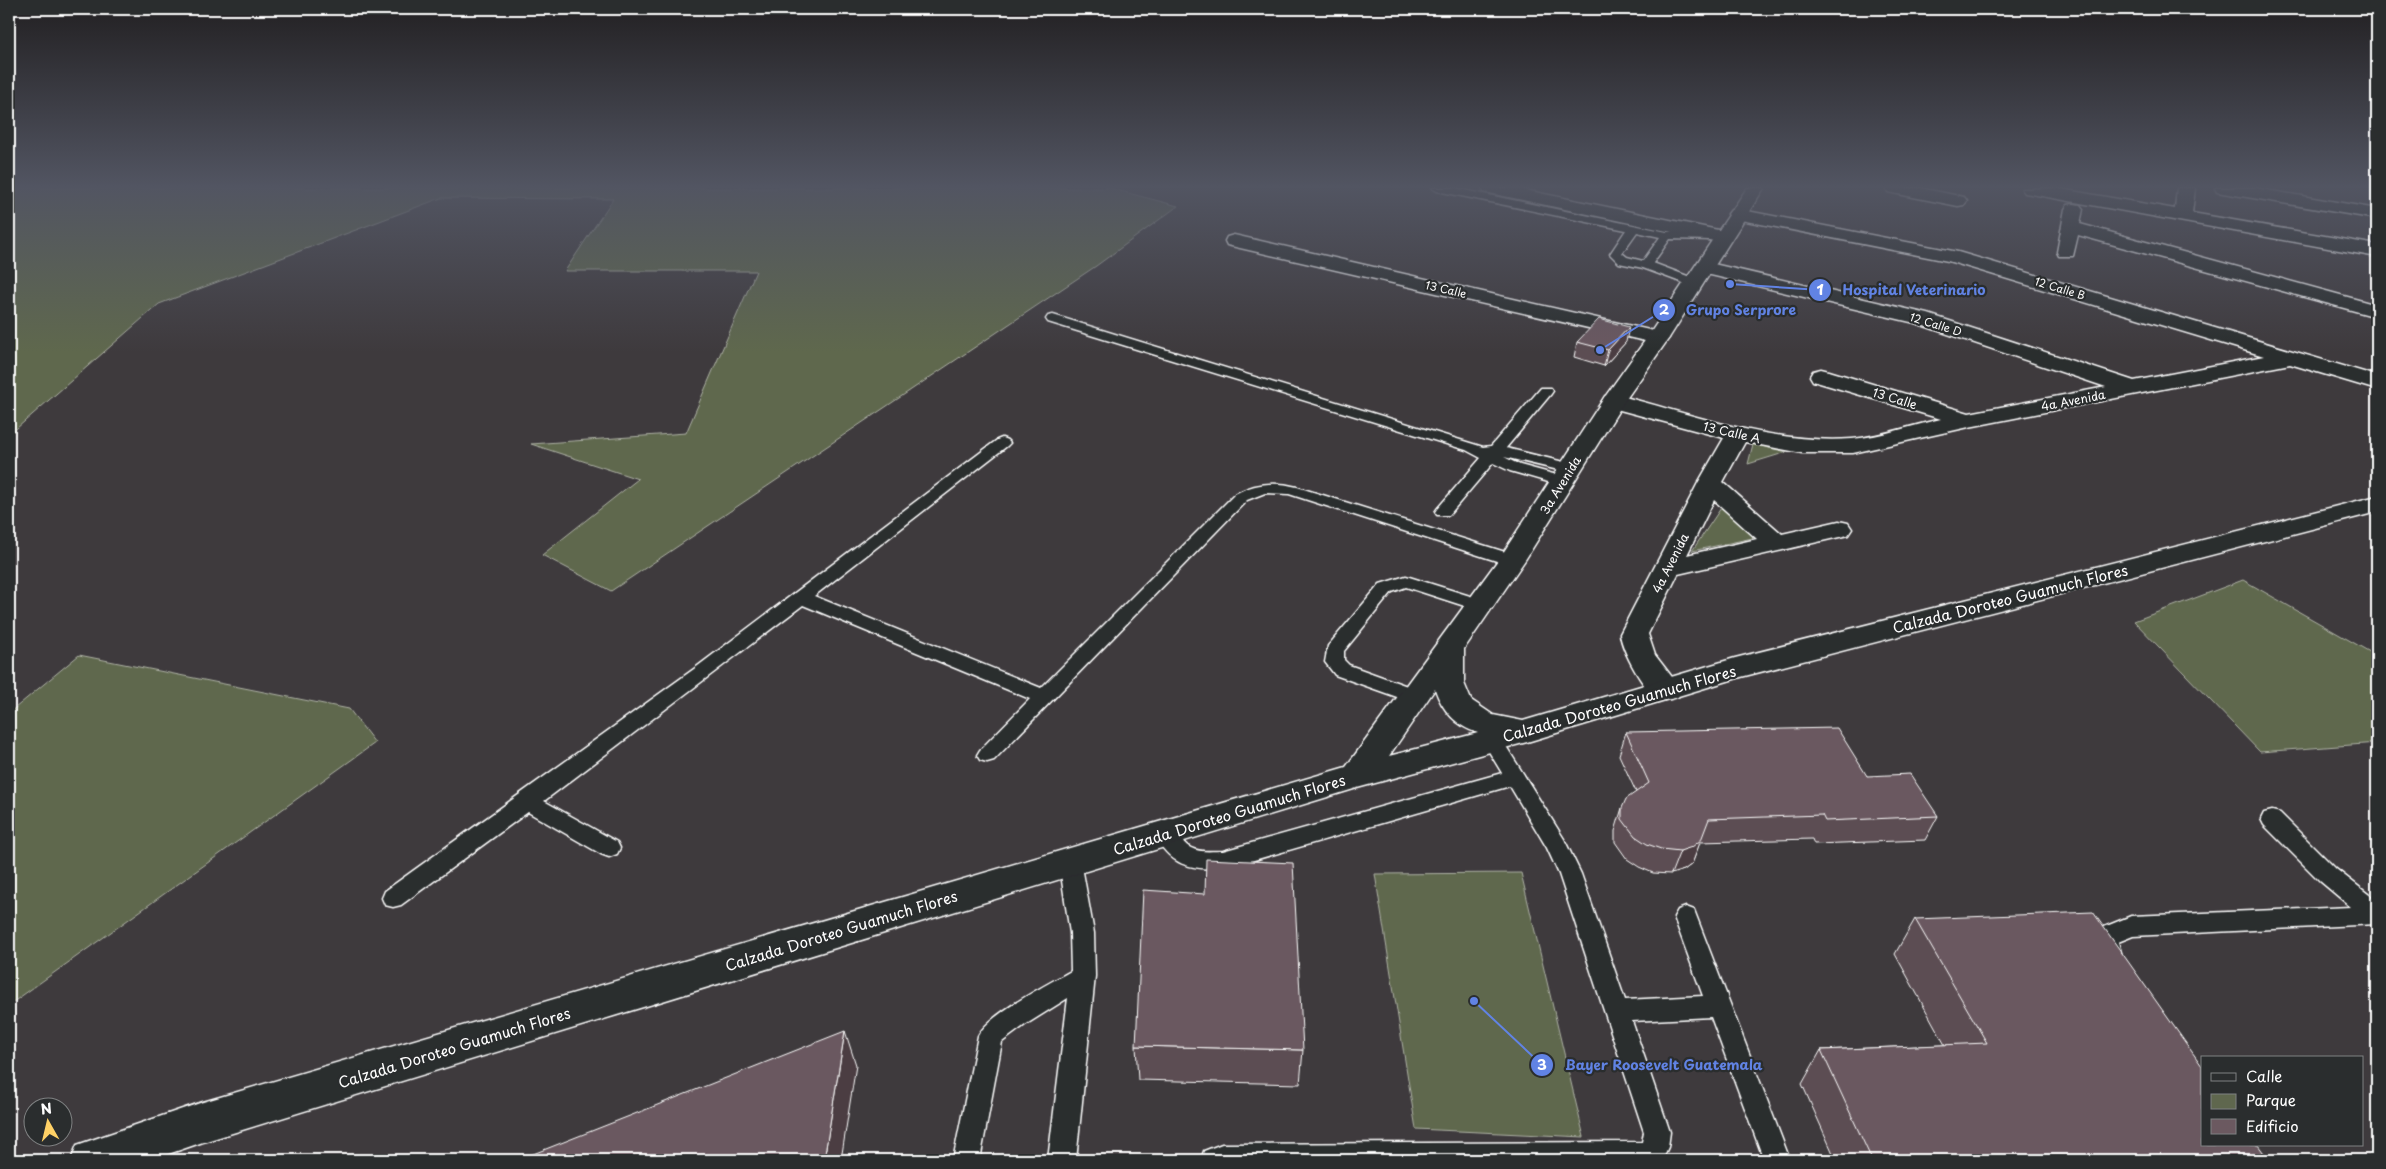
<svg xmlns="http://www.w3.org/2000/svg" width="2386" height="1169" font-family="'Playpen Sans',sans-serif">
	<rect width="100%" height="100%" fill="#3e3a3d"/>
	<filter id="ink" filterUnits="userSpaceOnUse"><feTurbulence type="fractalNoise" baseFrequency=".02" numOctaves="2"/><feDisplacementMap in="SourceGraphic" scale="10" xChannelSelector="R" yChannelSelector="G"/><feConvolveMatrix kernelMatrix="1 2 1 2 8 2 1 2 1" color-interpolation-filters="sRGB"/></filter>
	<g filter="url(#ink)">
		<path fill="#5f674e" stroke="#afb3a6" d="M12 188H1109L1178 206 1096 266 611 591 542 555 638 479 531 444 686 433 756 271H565L613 199 441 198 159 304 9 435V190Z
			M1753 444 1787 452 1748 464Z
			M1723 505 1757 537 1692 551Z
			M2243 580 2377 656V743L2260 752 2134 621Z
			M79 655 349 709 375 743 9 1005V713Z
			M1521 873 1584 1137 1416 1129 1375 874Z"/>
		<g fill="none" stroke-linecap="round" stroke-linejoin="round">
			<g stroke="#fff" stroke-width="3">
				<path id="lane" d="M1432 188H1454L1667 232H1712L1718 236 1712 240 1670 239 1653 263 1698 280 1700 283 1698 286 1694 287 1643 268 1619 263 1610 254 1626 230 1437 191ZM1637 232 1660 237 1643 261 1627 257 1622 253Z
					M1053 315 1483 447 1491 446 1541 388H1551L1553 391 1551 394 1506 448 1576 465 1579 468 1571 473 1504 457 1520 465 1568 478 1570 481 1568 484 1562 486 1510 471 1493 463 1449 515H1437L1435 512 1437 509 1481 458 1466 450 1048 322 1046 319 1048 316Z
					M1002 438 1007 440 1010 443 1007 446 814 596 1041 688 1235 494C1255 483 1275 481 1297 487L1518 556 1521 560 1518 564H1506L1289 494 1265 493 1247 500 994 760 987 762 980 760 977 755 980 750 1030 699 803 605 544 801 617 842 620 848 617 854 609 857 601 854 528 812 401 905 393 907 385 905 382 898 385 891 694 669 997 440Z
					M1406 576 1486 601 1489 605 1486 609 1480 611 1406 587 1392 592 1344 651V660L1349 665 1421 691 1424 696 1421 701 1414 703 1335 675 1325 662 1328 646 1380 584Z
					M1492 733 1499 735 1564 839 1581 874 1625 1000 1703 996 1674 917 1678 910 1686 907 1694 910 1790 1160H1764L1711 1017 1632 1021 1670 1132 1668 1147 1662 1160H1201L1204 1151 1222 1144 1642 1142 1644 1132 1559 874 1547 848 1510 786 1223 869C1188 869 1171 866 1153 833L1156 827C1179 820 1176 841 1191 848 1200 853 1213 851 1223 851L1502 773 1482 740 1485 735Z
					M2272 811 2280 813 2336 869 2377 901V924L2133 936 2118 942 2122 956 2118 963 2110 966 2102 963 2093 937 2097 930 2131 916 2351 907 2320 881 2264 825 2261 819 2264 813Z
					M1070 852 1078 855 1081 861 1094 933 1095 976 1076 1160H1048L1068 998 1025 1025 1002 1042 980 1160H953L978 1036C989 1014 1048 984 1071 971L1070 933 1059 861 1062 855Z"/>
			</g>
			<g stroke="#fff" stroke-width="3">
				<path id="street" d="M1482 188H1516L1723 231 1729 233 1732 237 1729 241 1723 243 1490 193 1484 192Z
					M1886 188H1920L1964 197 1967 201 1964 205 1958 206 1888 192Z
					M2055 188 2175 209 2177 188H2195L2192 213 2377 245V257L2031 194 2025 193 2022 189Z
					M2074 204 2080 205 2083 209 2080 224 2377 305V317L2078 235 2073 256H2059L2057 252 2065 209 2068 205Z
					M1737 209 1958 252 2377 376V390L2290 364 1969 427 1853 453H1802L1745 442 1723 482 1782 534 1839 521 1848 523 1852 529 1848 535 1678 574 1648 634 1655 655 1682 690 1678 697C1671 699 1665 701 1658 698 1644 692 1622 650 1620 634L1698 483 1724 438 1605 406 1602 401 1605 396 1613 394C1690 413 1771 445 1852 439 1880 437 1913 425 1941 419L1813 381 1810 376 1813 371 1821 369 1829 371 1969 413 2106 387 1915 323 1698 272 1695 268 1698 264 1705 262 1928 314 2134 381 2264 356 1948 261 1731 218 1728 214 1731 210ZM1714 500 1757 539 1687 555Z
					M1234 235 1658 332 1665 334 1669 338 1665 342 1658 344 1227 245 1225 241 1227 237Z"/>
			</g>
			<g stroke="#fff" stroke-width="3">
				<path id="secondary" d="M1747 188H1764L1669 338 1624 402 1525 560 1464 649V683L1471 700 1493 715 1523 721 1735 658 2377 496V512L1741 677 1527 742 1357 788 203 1142 151 1160H71L77 1145 203 1102 1346 767 1501 556 1602 401 1649 335ZM1435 689C1442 710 1456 726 1478 733L1389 756Z
					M2215 188H2255L2377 209V219L2223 193 2217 192Z"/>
			</g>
			<use href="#lane" fill="#2a2d2e" fill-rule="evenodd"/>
			<use href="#street" fill="#2a2d2e" fill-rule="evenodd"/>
			<use href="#secondary" fill="#2a2d2e" fill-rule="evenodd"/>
		</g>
		<path fill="#5c4d53" stroke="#fff" d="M1577 342H1626L1604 366 1574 357Z
			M1626 732 1867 776 1938 816 1925 840 1814 844 1812 839 1700 842 1692 864 1684 870 1671 874 1653 873 1639 867 1627 859 1615 842V831L1622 808 1636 792 1619 755Z
			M1915 919 2269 1160H1836L1802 1084 1821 1050 1945 1045 1895 954Z
			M1136 1046 1303 1050 1300 1084 1138 1080Z"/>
		<path fill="#4b3e43" stroke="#fff" d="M1629 327 1626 342 1604 366 1608 350Z
			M1701 840 1692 864 1684 870 1671 874 1680 851Z
			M845 1031 856 1065 841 1160H824Z"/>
		<path fill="#6b5960" stroke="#fff" d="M1599 319 1629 327 1608 350 1577 342Z
			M1837 728 1867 776 1910 774 1938 816 1825 821 1822 815 1709 819 1701 840 1692 847 1680 851 1661 849 1647 844 1635 836 1622 819V808L1626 799 1649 783 1626 732Z
			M1206 859 1293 863 1303 1050 1136 1046 1143 890 1205 894Z
			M2093 912 2202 1066V1145H2258L2269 1160H1872L1821 1050 1987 1043 1915 919Z
			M845 1031 824 1160H518Z"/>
	</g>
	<linearGradient id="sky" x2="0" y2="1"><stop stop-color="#222022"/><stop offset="0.53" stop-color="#525562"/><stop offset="1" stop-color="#525562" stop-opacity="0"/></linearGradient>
	<rect width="2386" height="352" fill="url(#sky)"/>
	<g text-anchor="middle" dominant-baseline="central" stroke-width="4.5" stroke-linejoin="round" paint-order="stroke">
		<g font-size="11" fill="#fff" stroke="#2a2d2e">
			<text transform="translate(2060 288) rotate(17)">12 Calle B</text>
			<text transform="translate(1446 289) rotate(13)">13 Calle</text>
			<text transform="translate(1936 324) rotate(17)">12 Calle D</text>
		</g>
		<g font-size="12" fill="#fff" stroke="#2a2d2e">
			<text transform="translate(1895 398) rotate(17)">13 Calle</text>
			<text transform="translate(2073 400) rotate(-11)">4a Avenida</text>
			<text transform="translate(1732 432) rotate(13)">13 Calle A</text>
			<text transform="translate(1560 485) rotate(-58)">3a Avenida</text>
			<text transform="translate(1670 563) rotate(-63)">4a Avenida</text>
		</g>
		<g font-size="15" fill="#fff" stroke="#2a2d2e">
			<text transform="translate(2010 598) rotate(-14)">Calzada Doroteo Guamuch Flores</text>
			<text transform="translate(1619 703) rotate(-16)">Calzada Doroteo Guamuch Flores</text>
			<text transform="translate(1229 814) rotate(-17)">Calzada Doroteo Guamuch Flores</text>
			<text transform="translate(841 930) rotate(-17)">Calzada Doroteo Guamuch Flores</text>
			<text transform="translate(454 1047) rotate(-17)">Calzada Doroteo Guamuch Flores</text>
		</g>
	</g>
	<path fill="none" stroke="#6183e4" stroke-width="2" d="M1730 284L1820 290M1600 350L1664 310M1474 1001L1542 1065"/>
	<g fill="#6183e4" stroke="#2a2d2e" stroke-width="2">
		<circle cx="1730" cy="284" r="5"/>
		<circle cx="1600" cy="350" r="5"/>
		<circle cx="1474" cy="1001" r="5"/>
		<circle cx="1820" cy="290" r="12"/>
		<circle cx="1664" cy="310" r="12"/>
		<circle cx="1542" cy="1065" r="12"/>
	</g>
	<g font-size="15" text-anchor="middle" font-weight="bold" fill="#fff">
		<text x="1820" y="295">1</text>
		<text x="1664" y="315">2</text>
		<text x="1542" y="1070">3</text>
	</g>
	<g font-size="14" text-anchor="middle" font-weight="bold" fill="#6183e4" stroke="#2a2d2e" stroke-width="4.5" stroke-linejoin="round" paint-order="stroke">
		<text x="1914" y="295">Hospital Veterinario</text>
		<text x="1741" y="315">Grupo Serprore</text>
		<text x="1664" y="1070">Bayer Roosevelt Guatemala</text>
	</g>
	<rect width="2386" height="1169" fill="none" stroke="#2a2d2e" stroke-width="30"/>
	<rect x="15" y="15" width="2356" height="1139" fill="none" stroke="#fff" stroke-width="2" filter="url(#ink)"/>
	<rect x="2201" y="1056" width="162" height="90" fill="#2a2d2e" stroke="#7f8182"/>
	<rect x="2211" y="1073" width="25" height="8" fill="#2a2d2e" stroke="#7f8182"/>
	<text x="2246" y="1082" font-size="15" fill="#ffffff">Calle</text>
	<rect x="2211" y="1094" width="25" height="15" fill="#5f674e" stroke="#7f8182"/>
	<text x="2246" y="1106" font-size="15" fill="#ffffff">Parque</text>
	<rect x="2211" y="1119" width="25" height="15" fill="#6b5960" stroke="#7f8182"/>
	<text x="2246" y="1132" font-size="15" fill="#ffffff">Edificio</text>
	<g transform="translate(48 1122) rotate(352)"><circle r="24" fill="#2a2d2e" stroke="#7f8182"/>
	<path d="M0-4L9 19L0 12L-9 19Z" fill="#ffd166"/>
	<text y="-8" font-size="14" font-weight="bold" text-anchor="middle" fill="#ffffff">N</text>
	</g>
</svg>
